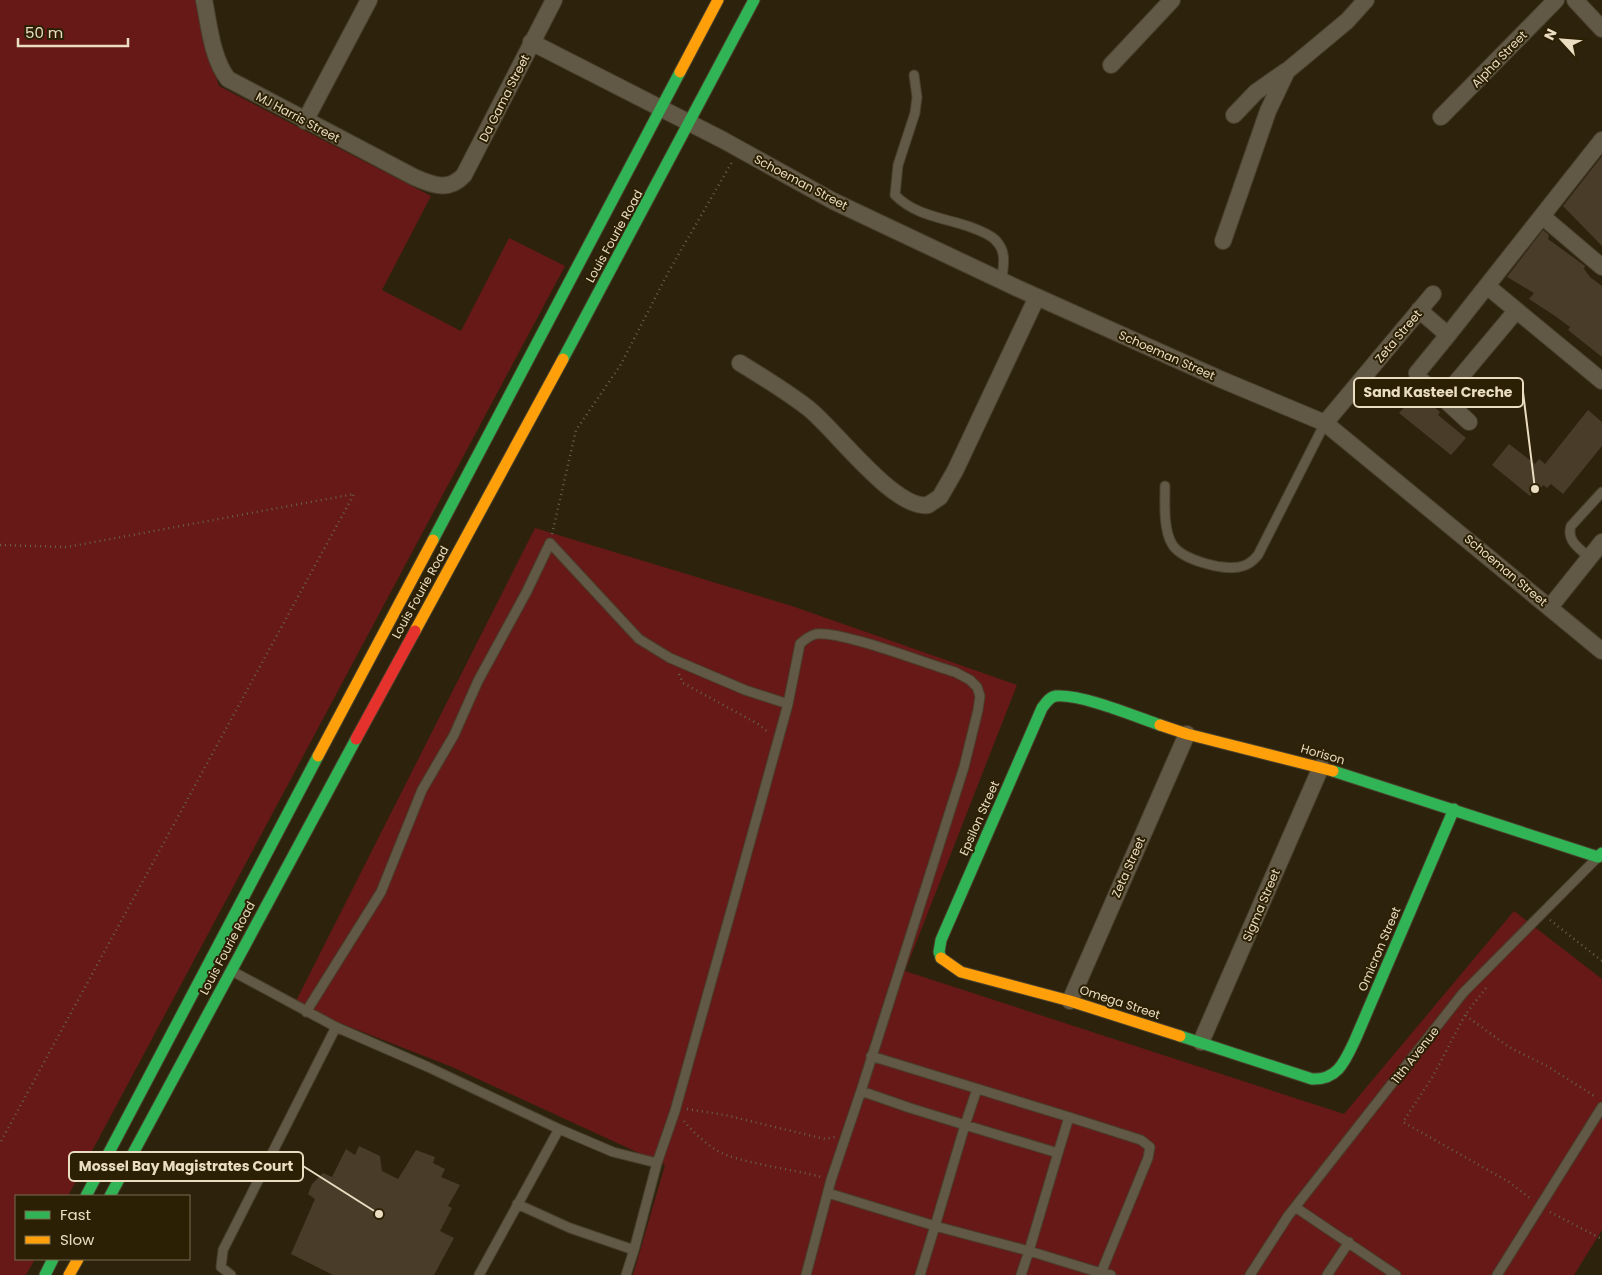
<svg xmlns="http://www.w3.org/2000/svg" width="1602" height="1275" font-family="Poppins,sans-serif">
	<rect width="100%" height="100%" fill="#2d230d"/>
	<path fill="#661917" d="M0 0H198L209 56 219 86 431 196 382 290 461 331 509 238 565 266 68 1196H16V1259H35L26 1275H0Z
		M535 528 792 606 1017 685 905 971 1344 1114 1514 911 1602 979V1230L1574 1275H633L665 1165 452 1067 294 1005Z"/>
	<path fill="#493d2a" d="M1602 156V246L1563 206Z
		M1543 230 1549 235 1548 239 1585 266 1584 269 1590 277 1602 286V357L1568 330 1570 327 1555 316 1529 299 1534 293 1507 277Z
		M1415 396 1422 401 1424 398 1440 412 1438 415 1466 438 1451 455 1399 413Z
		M1588 410 1602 422V446L1563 494 1551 484 1547 488 1543 485 1538 492 1535 490 1530 496 1492 465 1509 444 1535 464 1539 459 1545 464Z
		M359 1146 380 1156 382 1171 398 1179 416 1150 435 1157 433 1163 445 1169 441 1177 460 1185 448 1206 452 1208 440 1231 454 1238 434 1275H333L291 1254 315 1199 308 1194 312 1184 323 1173 332 1177 346 1149 355 1155Z"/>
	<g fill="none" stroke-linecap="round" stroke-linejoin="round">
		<g stroke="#49402c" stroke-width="11">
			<path id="lane" d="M914 75 917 97 915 113 898 165 895 195C920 221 961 218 990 236 996 239 1002 247 1003 254 1005 262 1002 273 1002 281
				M1165 486C1165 502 1163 529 1172 544 1181 560 1226 572 1243 566 1250 564 1254 560 1258 555L1325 423
				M1590 558C1580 549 1566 541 1571 526L1602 492
				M306 1012 381 892 422 790 454 735 478 681 527 591 550 543 639 639 670 658 745 690 788 704
				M336 1027 428 1067 559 1129 613 1152 657 1163 675 1111 734 900 788 704 800 644C805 639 809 636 816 634 840 630 927 664 955 672L970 680 977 687 980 696 978 710 964 767 861 1091
				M871 1056 1069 1117 1058 1153 965 1125 977 1089
				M1069 1117 1141 1140 1150 1147 1148 1158 1101 1273 1111 1275
				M1058 1153 1029 1251 1101 1273 1100 1275
				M517 1204 570 1228 634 1250 626 1275
				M1295 1207 1396 1275
				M634 1250 657 1163
				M231 1275 221 1267 223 1250 336 1027 232 971
				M479 1275 559 1129
				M806 1275 831 1180 861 1091 910 1108 965 1125 935 1226 828 1193
				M920 1275 935 1226 1029 1251 1021 1275
				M1250 1275 1288 1216 1463 993 1596 859
				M1327 1275 1349 1242
				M1497 1275 1602 1107"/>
		</g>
		<g stroke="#49402c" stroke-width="18">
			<path id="street" d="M204 0C209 24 212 59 228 79L414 177C432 185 449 192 464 175L554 0
				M1575 0 1602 29
				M531 42 723 140 833 201 1017 288 1220 379 1325 423 1602 651
				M1111 65 1172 0
				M1234 115 1256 92 1286 71
				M1441 117 1556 0
				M305 121 369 0
				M1542 216 1602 267
				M1223 241 1268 111 1287 71 1347 21 1366 0
				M1487 286 1602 381
				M1419 310 1448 335
				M1516 311 1443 398 1418 378 1417 373 1448 335 1602 140
				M740 363C763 377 786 391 808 408 834 428 894 510 928 505L940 497 955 471 1037 297
				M1443 398 1469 422
				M1325 423 1433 294
				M1550 607 1602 542
				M1070 1001 1187 734
				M1201 1042 1321 767"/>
		</g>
		<g stroke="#49402c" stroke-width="13">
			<path id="fast" d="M563 359 754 0
				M433 540 680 72
				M1333 771 1598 857 1602 853
				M941 958 939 952 941 940 1042 708C1046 703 1049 697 1056 696 1082 694 1134 716 1160 725
				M1180 1036 1312 1079C1338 1080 1345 1061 1355 1040L1454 809
				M86 1196 318 756
				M110 1196 356 739
				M45 1275 53 1259"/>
		</g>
		<g stroke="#49402c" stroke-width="13">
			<path id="slow" d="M680 72 718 0
				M415 631 563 359
				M1160 725 1187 734 1333 771
				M318 756 433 540
				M941 958 961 972 1070 1001 1180 1036
				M69 1275 78 1259"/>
		</g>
		<g stroke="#49402c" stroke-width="13">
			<path id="jam" d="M356 739 415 631"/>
		</g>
		<path stroke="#68604f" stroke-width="2.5" stroke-dasharray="1 4" stroke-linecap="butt" d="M552 534 576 430 620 366 669 271 732 162
			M0 545 67 547 354 494 0 1143
			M679 674 683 683 758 724 769 733
			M1550 920 1602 961
			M1486 988 1465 1015 1509 1047 1547 1066 1596 1097
			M1465 1015 1433 1076 1403 1122 1509 1182 1531 1199
			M687 1109 725 1115 825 1139 835 1137
			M684 1121C693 1132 704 1142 716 1150 737 1163 794 1169 821 1177
			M1550 1212 1602 1239"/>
		<use href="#lane" stroke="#615845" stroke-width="9"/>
		<use href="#street" stroke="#615845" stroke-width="16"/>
		<use href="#fast" stroke="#30b455" stroke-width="11"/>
		<use href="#slow" stroke="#ff9f0a" stroke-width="11"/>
		<use href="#jam" stroke="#e5322d" stroke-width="11"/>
	</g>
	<g text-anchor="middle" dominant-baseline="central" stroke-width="4" stroke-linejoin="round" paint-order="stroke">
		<g font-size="12" fill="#eaddc2" stroke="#2c2004">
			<text transform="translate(1499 59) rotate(-46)">Alpha Street</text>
			<text transform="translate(504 98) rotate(-63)">Da Gama Street</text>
			<text transform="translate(298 117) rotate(28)">MJ Harris Street</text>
			<text transform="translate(801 182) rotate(28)">Schoeman Street</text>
			<text transform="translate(614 236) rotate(-61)">Louis Fourie Road</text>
			<text transform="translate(1398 336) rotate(-50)">Zeta Street</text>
			<text transform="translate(1167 355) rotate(24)">Schoeman Street</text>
			<text transform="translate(1506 570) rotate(40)">Schoeman Street</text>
			<text transform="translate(420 592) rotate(-61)">Louis Fourie Road</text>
			<text transform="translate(1323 754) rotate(16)">Horison</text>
			<text transform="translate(979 818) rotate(-66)">Epsilon Street</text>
			<text transform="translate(1128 867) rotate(-66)">Zeta Street</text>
			<text transform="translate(1261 905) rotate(-67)">Sigma Street</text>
			<text transform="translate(227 948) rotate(-62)">Louis Fourie Road</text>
			<text transform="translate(1379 949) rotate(-67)">Omicron Street</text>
			<text transform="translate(1120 1002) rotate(18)">Omega Street</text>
			<text transform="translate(1415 1055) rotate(-52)">11th Avenue</text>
		</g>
	</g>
	<path fill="none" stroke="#eaddc2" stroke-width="2" d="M1535 489L1523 392M379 1214L303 1166"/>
	<g fill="#eaddc2" stroke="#2c2004" stroke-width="2">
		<circle cx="1535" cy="489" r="5"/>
		<circle cx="379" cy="1214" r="5"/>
	</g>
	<g fill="#2c2004" stroke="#eaddc2" stroke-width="2">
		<rect x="1354" y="378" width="169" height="29" rx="5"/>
		<rect x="69" y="1152" width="234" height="29" rx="5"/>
	</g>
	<g font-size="14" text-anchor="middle" font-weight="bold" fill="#eaddc2">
		<text x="1438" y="397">Sand Kasteel Creche</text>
		<text x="186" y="1171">Mossel Bay Magistrates Court</text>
	</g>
	<rect x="15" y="1195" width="175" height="65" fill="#2c2004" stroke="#786c50"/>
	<rect x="25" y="1211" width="25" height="8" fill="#30b455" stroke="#786c50"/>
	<text x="60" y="1220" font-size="15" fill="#eaddc2">Fast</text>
	<rect x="25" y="1236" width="25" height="8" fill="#ff9f0a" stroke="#786c50"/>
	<text x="60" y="1245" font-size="15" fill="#eaddc2">Slow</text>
	<g transform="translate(1562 40) rotate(296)" stroke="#2c2004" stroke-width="4" paint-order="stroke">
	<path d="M0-4L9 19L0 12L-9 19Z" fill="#eaddc2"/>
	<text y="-8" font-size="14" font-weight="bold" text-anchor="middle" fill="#eaddc2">N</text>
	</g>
	<path d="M18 38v8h110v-8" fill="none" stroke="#eaddc2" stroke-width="2.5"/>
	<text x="25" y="38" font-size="15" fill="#eaddc2" stroke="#2c2004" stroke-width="4" paint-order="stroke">50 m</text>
</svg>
